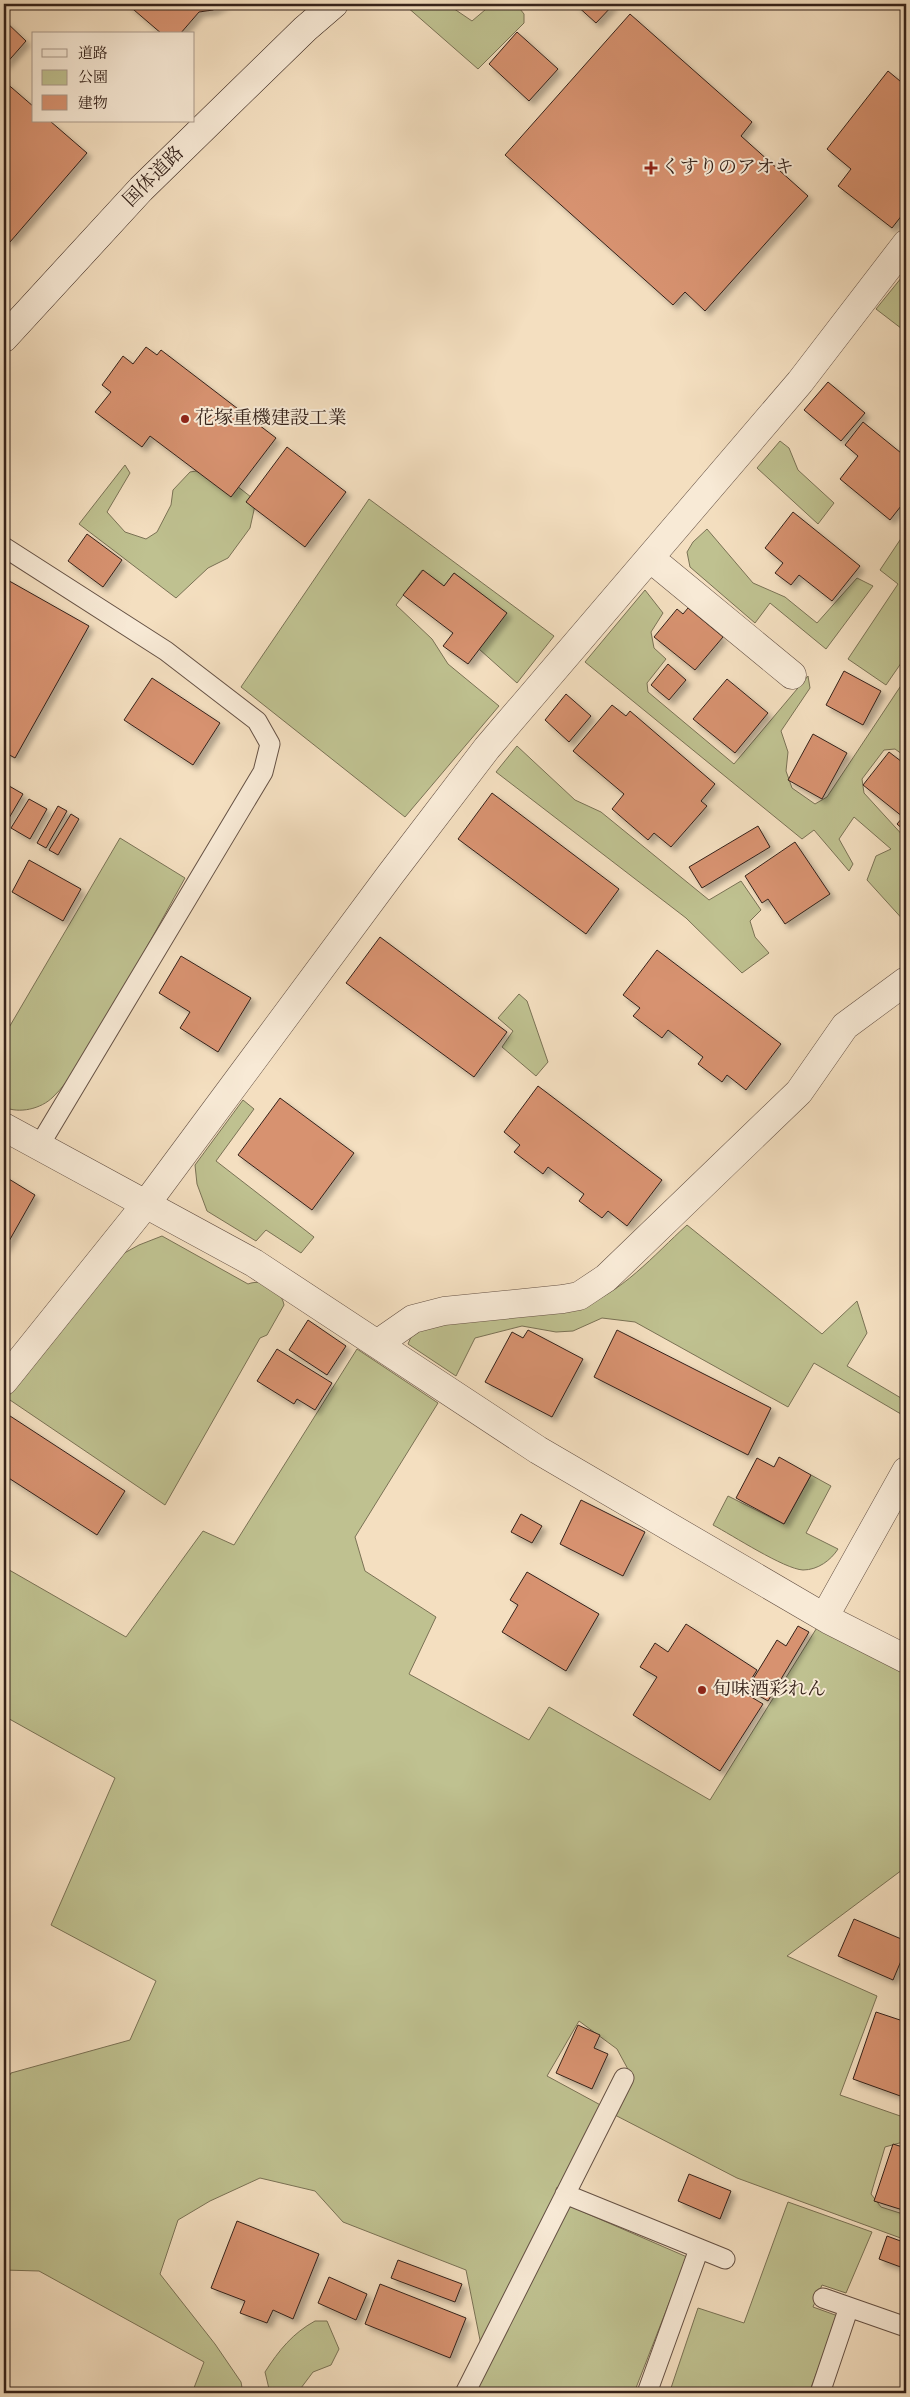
<svg xmlns="http://www.w3.org/2000/svg" width="910" height="2397" font-family="Vollkorn,'Noto Serif JP',serif">
	<defs>
		<filter id="shadow"><feDropShadow dx="4.5" dy="4.5" stdDeviation="2.5" flood-color="#0004"/></filter>
	</defs>
	<rect width="100%" height="100%" fill="#f4dfc0"/>
	<filter id="stains"><feTurbulence type="fractalNoise" baseFrequency=".004" numOctaves="4"/><feColorMatrix values="0 0 0 0 .2 0 0 0 0 .09 0 0 0 0 .02 0 0 0 .5 -.17"/></filter>
	<radialGradient id="worn" r=".72"><stop offset=".6" stop-color="#630" stop-opacity="0"/><stop offset="1" stop-color="#630" stop-opacity=".3"/></radialGradient>
	<path fill="#bfc190" stroke="#7a7255" d="M408 4H447L472 21 492 4H516L524 14V23L478 69 406 6Z
		M906 272V332L876 309Z
		M780 441 789 448 798 470 834 503 818 524 757 468Z
		M125 465 130 473 107 512 125 532 146 539 157 532 171 505 173 490 190 472 208 469 232 482 256 501 250 528 228 558 208 568 176 598 79 524Z
		M369 499 554 636 517 683 479 649 506 613 454 573 444 586 422 570 396 605 432 639 448 664 499 706 405 817 241 687Z
		M707 529 753 583 785 597 817 623 857 578 873 586 826 649 770 603 755 623 690 567 687 552 693 542Z
		M906 531V656L886 685 848 659 898 584 880 570Z
		M645 590 663 613 651 632 654 648 666 659 647 683 648 692 734 764 808 676 810 688 781 731 788 752 786 771 792 788 815 804 827 797 906 678V731L904 735 906 738V757L895 749 884 750 862 779 864 793 906 839V923L867 880 876 856 891 849 854 817 839 839 853 864 849 871 814 830 802 839 585 662Z
		M517 746 575 800 601 812 709 900 741 881 761 910 750 921 755 937 769 953 742 973 686 918 496 772Z
		M120 838 185 878C156 930 128 983 96 1034 83 1055 71 1080 53 1097 41 1109 19 1114 4 1107V1036Z
		M519 994 527 1001 548 1062 536 1076 502 1047 513 1031 498 1018Z
		M243 1100 254 1109 216 1161 314 1237 301 1253 266 1230 256 1241 207 1211 197 1184 195 1165Z
		M687 1225 822 1334 857 1301 867 1333 847 1366 906 1401V1417L814 1363 788 1407 635 1322 602 1318 573 1331 556 1332 522 1326 475 1338 456 1376 408 1344 411 1337 431 1324 578 1308C621 1294 654 1255 687 1225Z
		M162 1236 248 1284C264 1278 281 1289 284 1305L267 1335 260 1338 165 1505 7 1398 117 1257 139 1245Z
		M357 1349 438 1403 355 1537 365 1571 436 1617 409 1674 529 1740 549 1707 710 1800 818 1626 906 1673V1867L787 1956 877 1996 840 2095 906 2118V2143L903 2142 885 2147 871 2194 881 2207 906 2215V2240L737 2178 613 2114 630 2073 617 2049 579 2021 547 2076 606 2108 565 2204 687 2257 634 2393H574L559 2388 557 2393H473L486 2370 466 2270 343 2222 315 2191 260 2178 210 2201 178 2220 160 2274 215 2344 241 2382 243 2393H192L204 2362 39 2271 4 2270V2085L11 2073 130 2040 156 1981 51 1925 115 1778 4 1716V1567L126 1637 203 1531 234 1545Z
		M811 1475 831 1486 806 1533 838 1549C831 1560 818 1570 803 1570 784 1569 732 1535 713 1525L728 1496 784 1524Z
		M788 2202 872 2232 846 2293 822 2285 813 2307 838 2316 809 2393H687L671 2388 698 2308 744 2323Z
		M315 2321H327L339 2349 331 2365 313 2372 301 2388 294 2393H270L265 2372C279 2350 293 2333 315 2321Z"/>
	<path fill="#d79270" stroke="#35221a" filter="url(#shadow)" d="M127 4H225L213 10 199 12 180 34H162Z
		M575 4H614L596 23Z
		M630 14 752 122 741 136 808 196 705 311 685 292 673 305 505 155Z
		M4 20 26 41 4 66Z
		M517 32 558 69 529 101 489 64Z
		M888 71 906 86V210L892 228 838 186 851 169 827 149Z
		M4 81 34 107V121H50L87 153 10 242 4 237Z
		M146 347 157 355 161 350 276 438 231 497 150 436 142 447 95 412 111 392 102 385 123 356 133 364Z
		M828 382 865 413 841 441 804 410Z
		M863 422 906 457V511L901 506 890 520 840 479 858 456 845 445Z
		M287 447 346 492 305 547 246 502Z
		M793 512 860 566 832 601 799 575 791 585 775 573 783 563 765 548Z
		M87 534 122 560 103 587 68 561Z
		M423 570 444 586 454 573 507 613 468 664 443 646 453 633 403 595Z
		M4 578 89 626 15 758 4 752Z
		M688 608 723 637 695 670 654 637 677 609 683 614Z
		M668 664 686 680 669 700 651 685Z
		M844 671 881 691 863 725 826 705Z
		M152 678 220 723 193 765 124 720Z
		M727 679 768 713 735 753 693 719Z
		M566 694 591 716 569 742 545 720Z
		M612 705 626 716 630 711 715 784 701 801 707 806 671 847 654 833 648 840 612 809 624 794 573 751Z
		M813 734 847 753 822 799 788 780Z
		M889 752 906 765V832L897 824 903 817 863 785Z
		M4 783 23 794 5 825 4 824Z
		M492 793 619 889 586 934 458 839Z
		M29 799 47 809 30 839 11 828Z
		M58 806 67 811 46 848 37 843Z
		M71 814 79 819 58 855 49 850Z
		M758 826 770 847 702 888 689 867Z
		M795 842 830 894 785 924 768 899 762 903 745 876Z
		M29 860 81 889 63 921 12 892Z
		M380 937 507 1032 474 1077 346 983Z
		M657 950 781 1044 746 1090 727 1075 722 1082 698 1064 703 1057 668 1030 662 1038 633 1016 640 1008 623 995Z
		M181 956 251 998 218 1052 180 1028 190 1012 159 993Z
		M538 1086 662 1180 627 1226 608 1211 602 1218 579 1201 584 1194 548 1167 543 1174 514 1152 520 1145 504 1132Z
		M280 1098 354 1153 312 1210 238 1155Z
		M4 1176 35 1195 4 1250Z
		M308 1320 346 1346 327 1375 289 1350Z
		M528 1330 583 1359 552 1417 485 1382 512 1332 523 1338Z
		M617 1330 771 1408 748 1455 594 1377Z
		M277 1349 332 1383 315 1410 297 1399 294 1404 257 1381Z
		M7 1414 125 1491 97 1535 4 1475V1418Z
		M779 1457 811 1475 784 1524 736 1498 757 1458 774 1467Z
		M581 1500 645 1532 623 1576 560 1544Z
		M521 1514 542 1526 532 1543 511 1532Z
		M527 1572 599 1614 566 1671 502 1632 518 1605 510 1600Z
		M686 1624 757 1670 743 1692 763 1704 720 1771 633 1715 657 1677 640 1667 655 1643 668 1652Z
		M798 1626 809 1632 768 1701 747 1689 777 1640 786 1646Z
		M854 1919 906 1941V1949L893 1980 838 1956Z
		M876 2012 906 2022V2098L853 2079Z
		M578 2025 600 2035 594 2048 608 2054 592 2089 556 2073Z
		M893 2144 906 2148V2211L874 2201Z
		M689 2174 731 2191 720 2219 678 2201Z
		M237 2221 319 2254 293 2319 273 2310 267 2323 240 2313 245 2301 211 2288Z
		M887 2236 906 2243V2269L879 2259Z
		M398 2260 462 2284 455 2302 391 2278Z
		M329 2277 367 2294 356 2320 318 2303Z
		M380 2284 466 2318 450 2358 365 2324Z"/>
	<g fill="none" stroke-linecap="round" stroke-linejoin="round">
		<g stroke="#655144" stroke-width="21">
			<path id="lane" d="M4 547 166 651 257 721 270 744 263 772 39 1146
				M565 2194 725 2259
				M823 2298 906 2327
				M465 2393 624 2078
				M647 2393 699 2249
				M820 2393 849 2307"/>
		</g>
		<g stroke="#655144" stroke-width="29">
			<path id="street" d="M650 558 792 675
				M4 1127 254 1263 538 1450 829 1620 906 1659
				M377 1344 413 1319 444 1311 563 1299 579 1296 606 1278 799 1092 845 1026 906 981
				M4 1381 146 1204 390 875 487 748 800 382 906 244
				M825 1616 906 1471"/>
		</g>
		<g stroke="#35221a" stroke-width="29">
			<path id="secondary" d="M4 338 141 189 305 29 334 4"/>
		</g>
		<use href="#lane" stroke="#f8ead6" stroke-width="19"/>
		<use href="#street" stroke="#f8ead6" stroke-width="28"/>
		<use href="#secondary" stroke="#f8ead6" stroke-width="28"/>
	</g>
	<g fill="#8f2418" stroke="#f8ead6" stroke-width="2">
		<path d="M648.5 160.5h5v5h5v5h-5v5h-5v-5h-5v-5h5z"/>
		<circle cx="185" cy="419" r="5"/>
		<circle cx="702" cy="1690" r="5"/>
	</g>
	<g text-anchor="middle" dominant-baseline="central" stroke-width="4" stroke-linejoin="round" paint-order="stroke">
		<g font-size="19" fill="#35221a" stroke="#f8ead6" text-anchor="start">
			<text x="661" y="168">くすりのアオキ</text>
			<text x="195" y="419">花塚重機建設工業</text>
			<text x="712" y="1690">旬味酒彩れん</text>
		</g>
		<g font-size="19" fill="#35221a" stroke="#f8ead6">
			<text transform="translate(154 177) rotate(-45)">国体道路</text>
		</g>
	</g>
	<rect width="910" height="2397" fill="none" stroke="#f4dfc0" stroke-width="20"/>
	<rect x="5" y="5" width="900" height="2387" fill="none" stroke="#35221a" stroke-width="2.5"/>
	<rect x="10" y="10" width="890" height="2377" fill="none" stroke="#35221a"/>
	<rect x="32" y="32" width="162" height="90" fill="#f8ead6" stroke="#aa9a8b"/>
	<rect x="42" y="49" width="25" height="8" fill="#f8ead6" stroke="#aa9a8b"/>
	<text x="78" y="58" font-size="15" fill="#35221a">道路</text>
	<rect x="42" y="70" width="25" height="15" fill="#bfc190" stroke="#aa9a8b"/>
	<text x="78" y="82" font-size="15" fill="#35221a">公園</text>
	<rect x="42" y="95" width="25" height="15" fill="#d79270" stroke="#aa9a8b"/>
	<text x="78" y="108" font-size="15" fill="#35221a">建物</text>
	<rect width="100%" height="100%" filter="url(#stains)"/>
	<rect width="100%" height="100%" fill="url(#worn)"/>
</svg>
